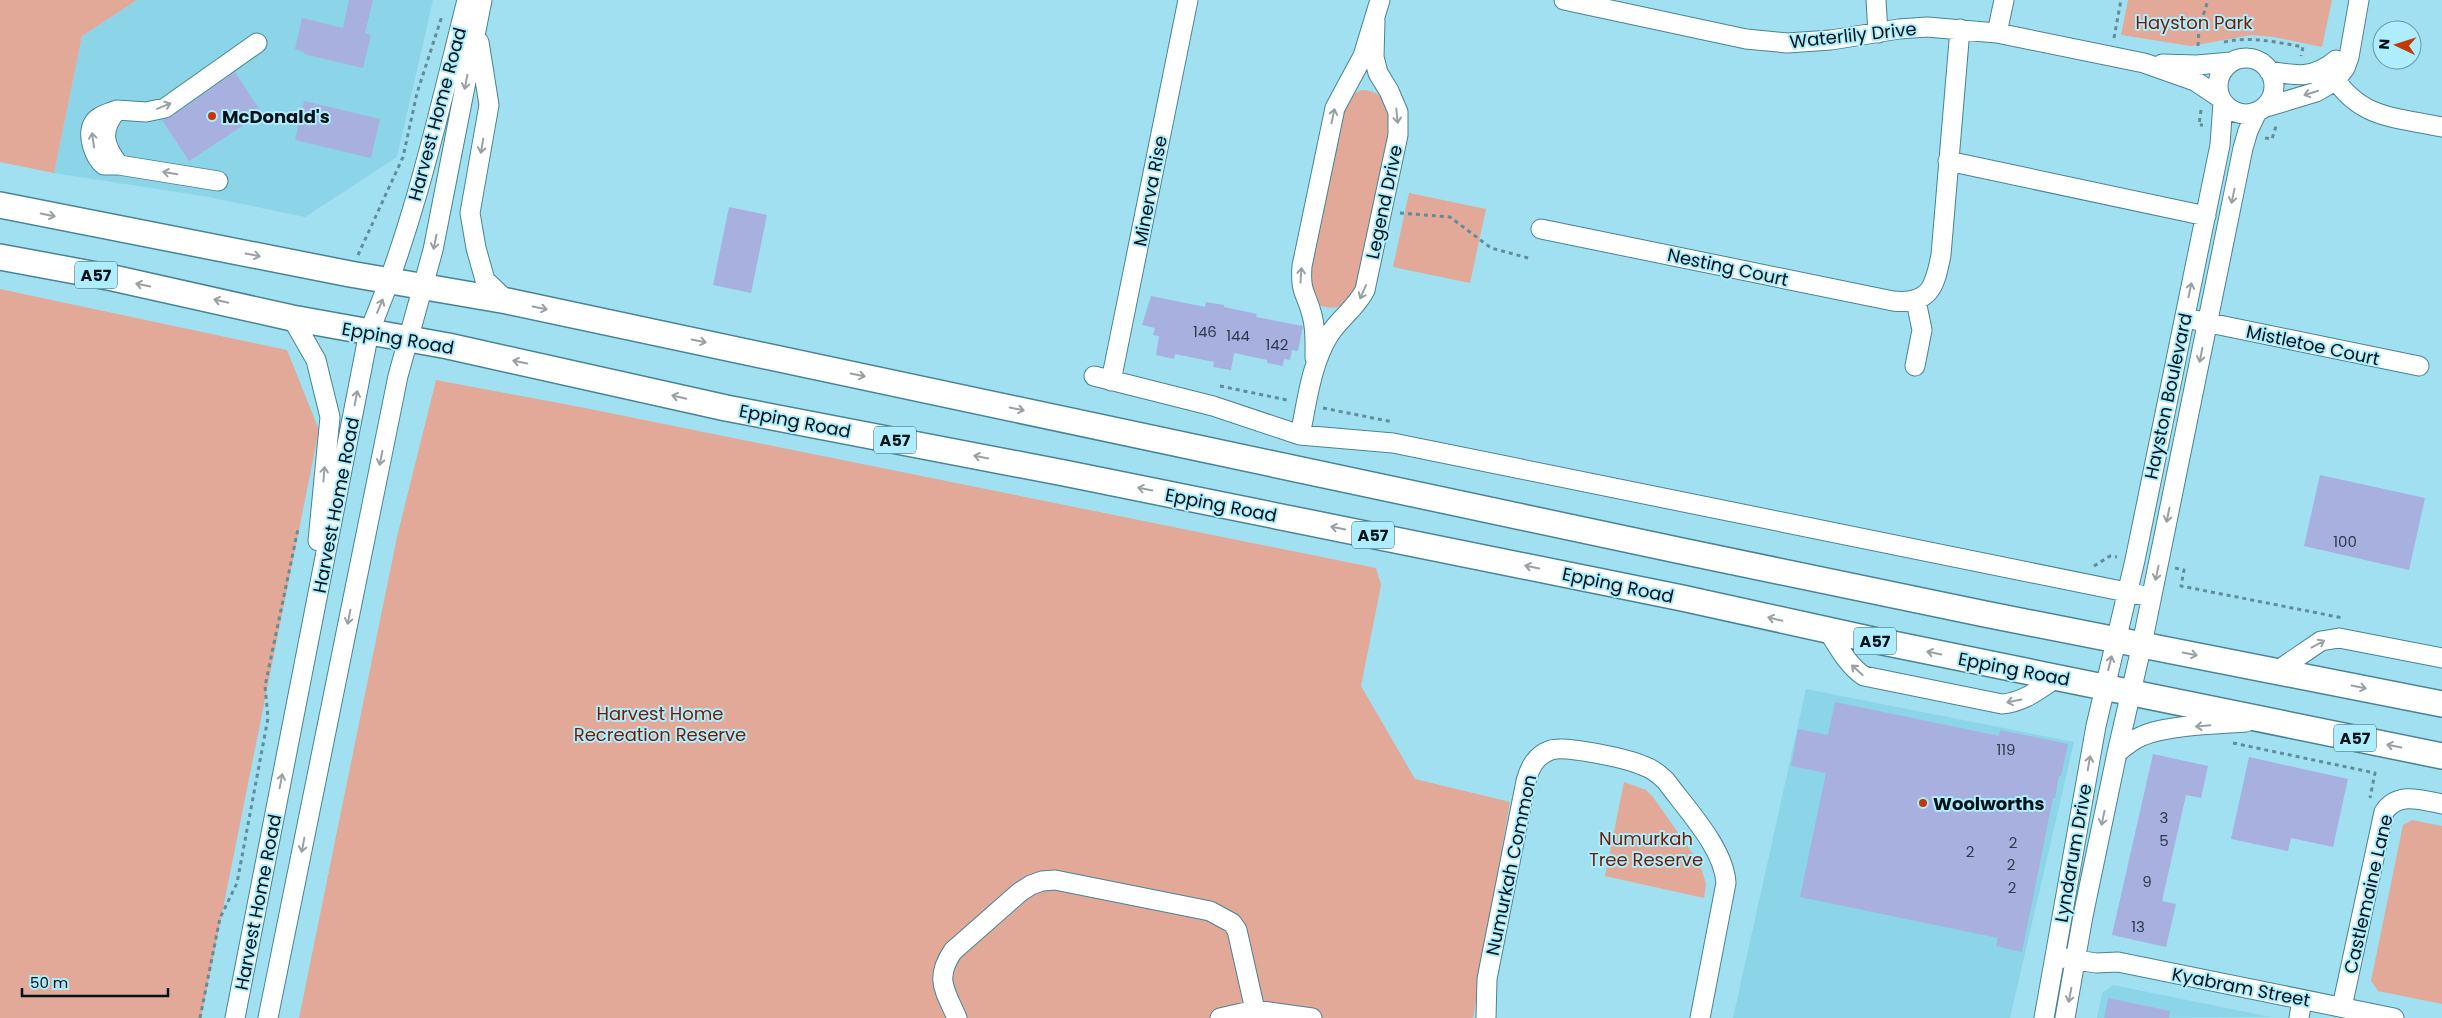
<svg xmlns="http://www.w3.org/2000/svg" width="2442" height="1018" font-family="Poppins,sans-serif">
	<rect width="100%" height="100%" fill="#a1e0f1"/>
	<path fill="#8cd4e8" d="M137 0H433L397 157 305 217 209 197 54 173 82 36Z
		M1806 689 2074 742 2010 1018H1733Z
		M2113 985 2271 1017 2097 1018 2102 993Z"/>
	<path fill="#e2a898" d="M0 0H137L82 36 54 173 0 162Z
		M2128 0H2332L2322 47 2274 37 2251 35 2191 46 2121 35Z
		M1362 90C1385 91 1389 106 1390 127L1359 283C1348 302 1343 313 1318 305L1307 274 1340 115C1345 104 1349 94 1362 90Z
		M1409 193 1486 209 1470 283 1393 267Z
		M0 289 287 350 319 430 201 1018H0Z
		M436 380 580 407 1376 568 1381 585 1361 686 1415 779 1510 802 1473 1018H299L397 537Z
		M1624 782 1646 790 1653 797 1700 864 1706 884 1704 898 1605 876Z
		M2412 820 2442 826V1004L2378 991 2371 981 2403 825Z"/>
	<path fill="#a7b0df" d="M349 0H373L365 33 371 35 363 68 304 54V52L295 49 302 18 343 28Z
		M235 72 262 113 189 161 162 120 171 117Z
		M304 101 380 119 371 158 295 140Z
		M729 207 767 215 751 293 713 285Z
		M1151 296 1205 307 1206 302 1224 305V307L1257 314 1256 317 1303 326 1298 351 1292 350 1290 360 1284 359 1283 366 1267 363V360L1234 353 1231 370 1213 367 1214 362 1175 354 1174 359 1156 355 1159 336 1153 335 1155 328 1142 325Z
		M2320 475 2425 498 2409 570 2304 546Z
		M1835 702 1999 736 2000 730 2068 744 2061 776H2059L2055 798H2053L2022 952 1996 946 1998 938 1800 897 1826 773 1791 766 1798 729 1828 735Z
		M2153 754 2208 766 2201 798 2186 795 2162 901 2176 904 2166 947 2112 935Z
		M2249 757 2348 779 2333 847 2291 838 2288 851 2231 839Z
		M2108 998 2170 1011 2169 1018H2104Z"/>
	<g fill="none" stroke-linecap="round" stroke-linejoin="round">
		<g stroke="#478494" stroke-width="21">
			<path id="minor" d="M1564 0 1746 39 1787 43 1831 40 1899 29 1927 27 1997 33 2144 63 2195 81 2219 97
				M1876 0 1878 33
				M1997 33 2004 0
				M479 42 489 105 470 213 476 248 485 280 507 301
				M2218 86a28 28 0 1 1 56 0a28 28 0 1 1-56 0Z
				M2162 64 2197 65 2231 62
				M2327 67C2357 119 2389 116 2442 127
				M2269 71C2297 76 2313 79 2336 60
				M2263 108 2316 92 2335 81 2345 68 2349 57 2359 0
				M114 111C107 114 97 116 93 124 87 136 94 157 104 165H119
				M1948 161 2206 216
				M218 181 119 165C103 145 100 130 117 110L146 112 165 108 257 43
				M1541 229 1893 301C1930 305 1935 286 1941 255L1960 29
				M292 318 316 360 330 417 318 541
				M2195 320 2419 366
				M1315 358C1315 343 1316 329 1312 315 1306 292 1300 293 1302 266L1335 108 1363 56 1380 0
				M1915 366 1922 330 1916 301
				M1094 376 1213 406 1300 435 1393 443 2151 597
				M1111 381 1188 0
				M1300 435C1307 402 1311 364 1329 335 1339 319 1357 307 1365 290L1398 135V112L1389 91 1378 73 1374 57 1375 20
				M1828 631C1838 646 1848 666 1864 676L2002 704C2024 702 2038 690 2056 678
				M2277 671 2321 641 2339 638 2442 658
				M2117 753C2125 746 2132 740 2142 736 2166 725 2219 724 2246 722
				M2064 958 2096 963 2118 962 2394 1018
				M2342 1007 2384 812C2398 791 2422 800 2442 804
				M235 1018 369 332C414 226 439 111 467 0
				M268 1018 398 376 433 250 482 0
				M957 1018C945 990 934 979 953 951L1020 892 1031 885 1042 881 1055 880 1210 911 1232 923 1237 930 1255 1010
				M1220 1018 1255 1010 1312 1018
				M1486 1018 1487 979 1526 781C1530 767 1536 755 1551 750 1565 745 1629 759 1644 766 1653 769 1660 775 1666 781 1687 810 1724 848 1726 883L1700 1018
				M2044 1018 2096 726 2135 560 2220 145 2223 102
				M2065 1018 2083 916 2117 753 2142 644 2243 148 2248 131 2257 112
				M2299 1018 2302 1000"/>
		</g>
		<g stroke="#478494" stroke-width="28">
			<path id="major" d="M0 205 350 274 507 301 1677 550 1985 614 2442 704
				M0 257 113 278 292 318 448 346 726 408 1064 473 1682 598 1873 640 2442 756"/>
		</g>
		<path stroke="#608d99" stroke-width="3" stroke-dasharray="4 4" stroke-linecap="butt" d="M2114 38 2121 0
			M2224 42C2251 36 2276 42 2303 47L2301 56
			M2198 46 2199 29 2208 0
			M2201 110 2199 125H2203
			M2265 138 2272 139 2277 123
			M1400 213 1450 217 1491 248 1532 259
			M358 255 403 157 417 93 442 16
			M1220 386 1287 400
			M1323 408 1393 422
			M2094 566 2110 556 2117 557
			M2175 568 2184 570 2181 586 2343 618
			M2233 743 2375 773 2370 798
			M200 1018 220 918 237 883 268 718 265 686 298 529"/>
		<use href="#minor" stroke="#fff" stroke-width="19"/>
		<use href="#major" stroke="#fff" stroke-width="25"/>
	</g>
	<defs><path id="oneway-shaft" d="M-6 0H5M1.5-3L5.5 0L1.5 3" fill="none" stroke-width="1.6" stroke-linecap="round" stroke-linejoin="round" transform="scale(1.25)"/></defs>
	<g stroke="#99a0a3">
		<use href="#oneway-shaft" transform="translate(466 82) rotate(101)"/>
		<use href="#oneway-shaft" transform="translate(2311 93) rotate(162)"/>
		<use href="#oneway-shaft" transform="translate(164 106) rotate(-22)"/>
		<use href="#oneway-shaft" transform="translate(1333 116) rotate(-78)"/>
		<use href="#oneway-shaft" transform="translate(1397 116) rotate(84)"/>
		<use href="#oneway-shaft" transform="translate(93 140) rotate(-98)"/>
		<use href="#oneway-shaft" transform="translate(482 146) rotate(100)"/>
		<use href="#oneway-shaft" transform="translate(170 173) rotate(-171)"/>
		<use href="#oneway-shaft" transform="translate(2233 196) rotate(102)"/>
		<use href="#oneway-shaft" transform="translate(48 215) rotate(12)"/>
		<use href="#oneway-shaft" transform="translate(435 242) rotate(102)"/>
		<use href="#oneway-shaft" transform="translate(253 255) rotate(11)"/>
		<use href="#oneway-shaft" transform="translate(1301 275) rotate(-86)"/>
		<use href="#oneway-shaft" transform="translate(143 285) rotate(-168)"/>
		<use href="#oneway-shaft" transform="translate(2190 290) rotate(-78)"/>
		<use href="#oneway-shaft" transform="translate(1363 292) rotate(114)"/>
		<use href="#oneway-shaft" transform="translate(221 301) rotate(-167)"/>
		<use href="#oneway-shaft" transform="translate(380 306) rotate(-67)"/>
		<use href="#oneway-shaft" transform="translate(540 308) rotate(12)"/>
		<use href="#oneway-shaft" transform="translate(699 341) rotate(12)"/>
		<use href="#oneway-shaft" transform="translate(2201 355) rotate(101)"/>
		<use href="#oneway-shaft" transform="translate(520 362) rotate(-168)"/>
		<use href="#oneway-shaft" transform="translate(858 375) rotate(12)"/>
		<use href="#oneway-shaft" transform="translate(679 397) rotate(-167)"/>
		<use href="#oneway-shaft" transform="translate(356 398) rotate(-79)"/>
		<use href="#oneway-shaft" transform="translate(1017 409) rotate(12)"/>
		<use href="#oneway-shaft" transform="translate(981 457) rotate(-169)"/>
		<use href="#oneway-shaft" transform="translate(381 458) rotate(101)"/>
		<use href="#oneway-shaft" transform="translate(324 474) rotate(-85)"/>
		<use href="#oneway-shaft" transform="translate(1145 489) rotate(-169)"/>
		<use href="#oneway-shaft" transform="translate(2168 515) rotate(101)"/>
		<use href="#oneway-shaft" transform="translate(1338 528) rotate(-169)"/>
		<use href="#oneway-shaft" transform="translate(1532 567) rotate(-168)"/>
		<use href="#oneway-shaft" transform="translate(2157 573) rotate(102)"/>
		<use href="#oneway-shaft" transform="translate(349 617) rotate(101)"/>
		<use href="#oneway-shaft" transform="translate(1775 619) rotate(-167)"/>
		<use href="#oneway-shaft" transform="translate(2318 644) rotate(-28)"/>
		<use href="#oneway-shaft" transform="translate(1934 653) rotate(-168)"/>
		<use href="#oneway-shaft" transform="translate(2190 654) rotate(11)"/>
		<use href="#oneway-shaft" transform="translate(2110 663) rotate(-76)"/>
		<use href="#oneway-shaft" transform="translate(1857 670) rotate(-138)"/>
		<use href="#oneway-shaft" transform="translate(2359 687) rotate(11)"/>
		<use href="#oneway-shaft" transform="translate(2014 701) rotate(168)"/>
		<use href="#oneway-shaft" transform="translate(2203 726) rotate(175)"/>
		<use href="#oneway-shaft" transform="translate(2394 746) rotate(-168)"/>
		<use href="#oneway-shaft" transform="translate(2089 763) rotate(-80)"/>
		<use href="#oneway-shaft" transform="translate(281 781) rotate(-79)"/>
		<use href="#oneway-shaft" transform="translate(2103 818) rotate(102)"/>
		<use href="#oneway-shaft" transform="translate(303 845) rotate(101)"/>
		<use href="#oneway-shaft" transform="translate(2070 995) rotate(101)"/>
	</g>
	<g fill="#c13905" stroke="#aeedfe" stroke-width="2">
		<circle cx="212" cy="116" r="5"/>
		<circle cx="1923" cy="803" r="5"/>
	</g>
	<g text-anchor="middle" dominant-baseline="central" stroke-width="4" stroke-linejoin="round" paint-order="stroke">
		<g font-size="15" fill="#2a3a4a">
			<text x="1205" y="331">146</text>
			<text x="1238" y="335">144</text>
			<text x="1277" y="344">142</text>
			<text x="2345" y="541">100</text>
			<text x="2006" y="749">119</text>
			<text x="2164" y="817">3</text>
			<text x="2164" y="840">5</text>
			<text x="2013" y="842">2</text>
			<text x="1970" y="851">2</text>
			<text x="2011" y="864">2</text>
			<text x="2147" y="881">9</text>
			<text x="2012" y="887">2</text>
			<text x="2138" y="926">13</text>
		</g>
		<g fill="#aeedfe" stroke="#34545d" stroke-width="1">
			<rect x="75" y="261.5" width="42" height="27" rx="4"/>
			<rect x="874" y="426.5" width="42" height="27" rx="4"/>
			<rect x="1352" y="521.5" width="42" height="27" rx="4"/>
			<rect x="1854" y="627.5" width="42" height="27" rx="4"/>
			<rect x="2334" y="724.5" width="42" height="27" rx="4"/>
		</g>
		<g font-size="16" font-weight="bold" fill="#001218">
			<text x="96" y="275">A57</text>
			<text x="895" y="440">A57</text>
			<text x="1373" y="535">A57</text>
			<text x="1875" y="641">A57</text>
			<text x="2355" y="738">A57</text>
		</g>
		<g font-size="18" fill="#751c00" stroke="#aeedfe">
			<text x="2194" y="22">Hayston Park</text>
			<text x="660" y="713">Harvest Home<tspan x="660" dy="21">Recreation Reserve</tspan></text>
			<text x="1646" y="838">Numurkah<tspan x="1646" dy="21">Tree Reserve</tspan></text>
		</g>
		<g font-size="18" fill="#001218" stroke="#aeedfe">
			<text transform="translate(1853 35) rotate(-6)">Waterlily Drive</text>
			<text transform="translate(437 114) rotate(-75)">Harvest Home Road</text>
			<text transform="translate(1150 191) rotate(-79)">Minerva Rise</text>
			<text transform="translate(1384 202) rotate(-78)">Legend Drive</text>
			<text transform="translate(1728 267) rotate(12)">Nesting Court</text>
			<text transform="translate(398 338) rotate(10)">Epping Road</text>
			<text transform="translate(2313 345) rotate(12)">Mistletoe Court</text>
			<text transform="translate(2168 396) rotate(-78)">Hayston Boulevard</text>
			<text transform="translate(795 421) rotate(11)">Epping Road</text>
			<text transform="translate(336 505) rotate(-79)">Harvest Home Road</text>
			<text transform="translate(1221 505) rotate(11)">Epping Road</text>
			<text transform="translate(1618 585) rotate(12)">Epping Road</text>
			<text transform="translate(2014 669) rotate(11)">Epping Road</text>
			<text transform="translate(2073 853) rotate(-80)">Lyndarum Drive</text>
			<text transform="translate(1511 865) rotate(-78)">Numurkah Common</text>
			<text transform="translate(2368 894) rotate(-77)">Castlemaine Lane</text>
			<text transform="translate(258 902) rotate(-79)">Harvest Home Road</text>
			<text transform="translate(2241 987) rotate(11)">Kyabram Street</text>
		</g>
		<g font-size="18" font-weight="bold" fill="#001218" stroke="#aeedfe" text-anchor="start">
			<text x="222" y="116">McDonald's</text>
			<text x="1933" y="803">Woolworths</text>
		</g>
	</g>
	<g transform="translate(2397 45) rotate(274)"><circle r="24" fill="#aeedfe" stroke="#6895a2"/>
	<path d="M0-4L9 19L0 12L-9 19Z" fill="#c13905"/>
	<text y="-8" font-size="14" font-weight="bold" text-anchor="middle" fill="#001218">N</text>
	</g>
	<path d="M22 988v8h146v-8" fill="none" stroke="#001218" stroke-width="2.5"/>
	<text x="30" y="988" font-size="15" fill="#001218" stroke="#aeedfe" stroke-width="4" paint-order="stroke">50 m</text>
</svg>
